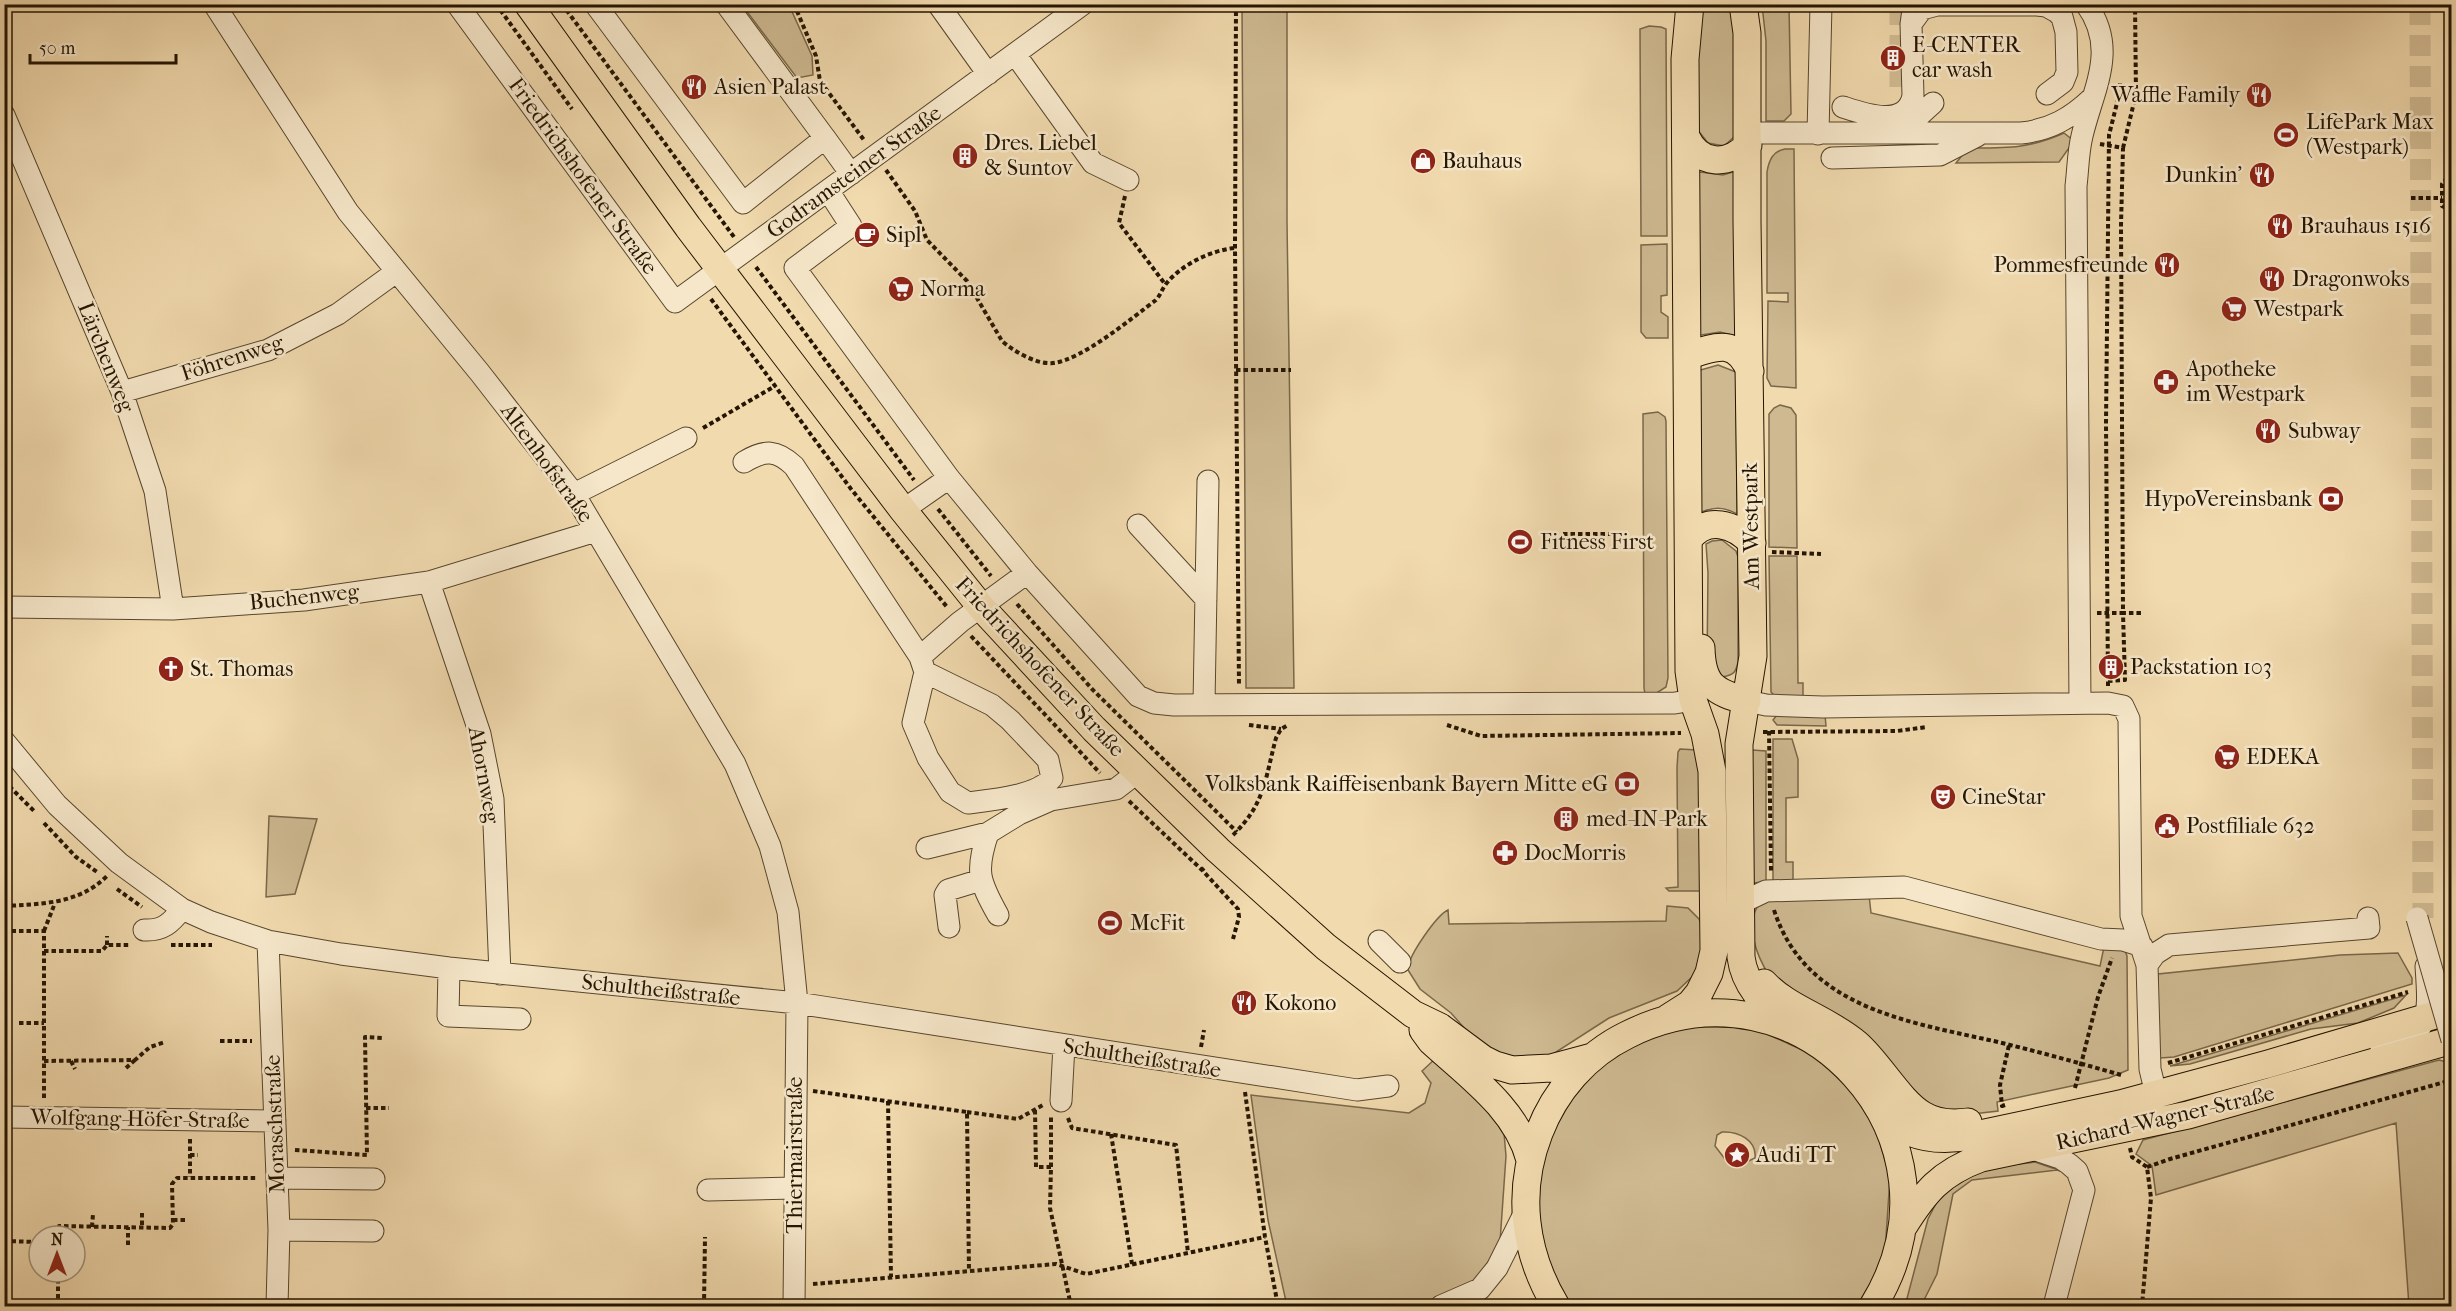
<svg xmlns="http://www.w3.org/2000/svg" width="2456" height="1311" font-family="'IM FELL French Canon',serif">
	<rect width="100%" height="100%" fill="#f1daae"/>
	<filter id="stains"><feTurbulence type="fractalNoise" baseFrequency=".00333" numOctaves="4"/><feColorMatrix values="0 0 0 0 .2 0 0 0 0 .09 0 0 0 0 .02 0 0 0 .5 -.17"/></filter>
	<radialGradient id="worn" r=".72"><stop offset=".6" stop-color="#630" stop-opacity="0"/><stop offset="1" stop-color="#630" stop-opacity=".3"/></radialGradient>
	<path fill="#ceb991" stroke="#796749" stroke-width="1.5" fill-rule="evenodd" d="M742 5H789L812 56 813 75 797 78Z
		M1242 5H1287V222L1294 688H1246Z
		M1762 5H1789L1791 114 1784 121H1766V41Z
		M1717 6C1727 7 1732 10 1736 19L1734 137 1724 146 1708 143 1697 129 1695 30 1701 14 1707 8Z
		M1649 26 1661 27 1666 29 1667 236H1641L1640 29Z
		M2064 133 2074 141 2059 162 1956 163 1968 148C2006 148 2028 149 2064 133Z
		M1785 149H1794L1796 388 1771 386 1767 378 1768 301 1788 302V293H1767V172C1769 160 1773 151 1785 149Z
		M1736 171V336L1720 332 1701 335 1698 332V174L1700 172 1723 175Z
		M1667 244V295L1661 296V312L1668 317V338H1646L1641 332V245Z
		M1718 365 1736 372 1737 514C1723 506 1713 507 1699 513L1697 371Z
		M1780 405 1791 408 1796 415 1797 548 1769 547V414L1774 408Z
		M1658 412 1665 417 1666 421 1668 678 1666 687 1655 694H1645L1644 688 1643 414Z
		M1722 540 1736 551 1738 557V662C1736 673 1733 675 1722 677L1707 663 1708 573 1706 544 1712 541Z
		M1769 556H1797L1798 683H1803V696H1775L1771 692Z
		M1777 715H1825L1826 726 1777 725 1773 720Z
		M1773 739H1792L1798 759V797L1786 798V862H1793V880L1777 884 1773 880Z
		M1680 749 1697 750 1700 757 1703 891H1669L1666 888 1678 887 1677 768 1678 752Z
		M1752 750 1766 751V882L1752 883Z
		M269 816 317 819 295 894 266 897Z
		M1869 895 1871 913 2100 966 2104 947 2124 948 2127 956 2128 1070 2109 1078 1997 1102 1998 1111 1964 1115 1936 1110 1770 977C1757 957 1742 921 1762 901Z
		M1667 906 1688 908 1699 919 1703 928 1704 945 1694 975 1677 991 1609 1018 1550 1056 1506 1057 1474 1039 1451 1013 1420 989 1408 970C1407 957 1437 915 1448 910L1449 924 1666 921Z
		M2398 953 2412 978V984L2174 1057 2160 1058 2157 1046 2158 974 2340 955Z
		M2406 995 2394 1008 2358 1023 2311 1029 2190 1064 2170 1066Z
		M1690 1027H1740L1765 1033 1811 1054 1849 1087 1876 1129 1890 1177 1885 1252 1864 1298 1858 1306H1570L1558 1290 1546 1262 1536 1202 1547 1142 1577 1089 1599 1067 1641 1040ZM1722 1132C1738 1131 1757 1140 1755 1158L1742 1164 1725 1159 1715 1146 1717 1135Z
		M1435 1059 1490 1110 1504 1133 1506 1156 1500 1242 1477 1281 1437 1299 1414 1306H1287L1268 1220 1251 1095 1409 1113 1425 1103 1431 1083 1422 1071Z
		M2439 1060 2451 1063V1306H2409L2396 1123 2156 1195 2152 1166 2136 1154 2143 1140Z
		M2035 1162 2064 1172 2057 1170 1972 1180 1953 1194 1937 1274 1921 1306H1905L1928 1219 1942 1192 1985 1168Z"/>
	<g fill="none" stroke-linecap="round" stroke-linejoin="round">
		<path stroke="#d2bc94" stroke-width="21" stroke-dasharray="21 10" stroke-linecap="butt" d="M1900 4V91
			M2420 4 2423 918"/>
		<g stroke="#57462c" stroke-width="23">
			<path id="minor" d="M214 4 348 212 480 373 574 494 735 764 770 846 788 912 797 1003 794 1306
				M457 4 675 302 1083 4
				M595 4 743 203 825 138 851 174
				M726 4 825 138
				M938 4 988 74
				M1911 24 1922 9 1937 5H2037L2046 6 2057 12 2062 17 2066 32 2067 72 2063 82 2047 94
				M1015 54 1093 163 1128 180
				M1843 107C1864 114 1906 129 1913 96L1911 24 1913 10
				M4 115 122 392 155 491 173 609
				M1900 131 1910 124 1933 103
				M1749 133H2021C2050 130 2071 118 2092 98
				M1818 134 1821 4
				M1832 158 1940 155 1977 136
				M829 192 851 226 795 268 949 478 1027 573
				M122 392 268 350 338 314 396 272
				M744 462C765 449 777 450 794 466L920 657
				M574 494 686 438
				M903 510 949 478
				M1138 525 1206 599
				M429 582 480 734 493 799 500 974
				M4 607 173 609 304 600 429 582 596 531
				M925 672 913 723 928 758 950 792 968 803C992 800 1037 796 1052 778L1048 760 1010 720 992 705 925 672 920 657 960 622 1027 573 1138 696 1154 703 1174 705 1675 703 1693 700
				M1747 701 1766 705 1823 707 2108 703 2123 706 2129 719 2131 916 2147 965 2150 1069 2156 1094
				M2080 703 2076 186C2078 170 2078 152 2082 136 2093 89 2119 49 2086 4
				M1204 704 1208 481
				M4 741 57 805 119 863 182 909 211 922 268 941 341 954 449 968 797 1003 1357 1090 1388 1086
				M927 848 988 833
				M1740 913 1747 900 1766 891 1904 887 2101 939 2123 940 2142 946
				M998 915C979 881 975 871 988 833L1019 814 1051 800 1116 789 1138 772
				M949 927 945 895 948 890 981 880
				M144 930C163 931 171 923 182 909
				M268 941 279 1230 277 1306
				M1379 941 1400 962
				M2147 965 2155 954 2169 945 2369 928 2368 918
				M449 968 448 1016 520 1019
				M2381 1050C2433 1034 2429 1013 2426 966
				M1061 1101 1064 1045
				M4 1117 275 1121
				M2033 1149 2060 1158 2069 1164 2077 1171 2084 1190 2054 1306
				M277 1178 374 1179
				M708 1190 794 1188
				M279 1230 373 1231
				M1441 1306 1480 1289 1497 1268 1525 1212"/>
		</g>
		<g stroke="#241501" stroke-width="29">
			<path id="major" d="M528 4 688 227 903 510 981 607 1094 729 1218 850 1326 947 1413 1014 1440 1027 1483 1059 1495 1065 1512 1070 1551 1068 1592 1057
				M1743 4 1747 33V221L1753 656 1739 744 1741 957C1745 989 1769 1008 1791 1029
				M1686 137C1700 166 1728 166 1748 145
				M1687 356C1716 346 1736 338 1750 371
				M1689 539C1706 515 1735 524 1752 543
				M1701 648C1702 684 1713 692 1747 701
				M1764 983C1788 1009 1828 1019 1857 1044 1879 1063 1900 1102 1923 1115 1936 1123 1953 1124 1968 1122
				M1668 1018 1690 1004 1699 993 1709 973 1714 951 1712 771 1705 734 1693 700 1689 671 1685 59 1690 4
				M1423 1030 1431 1041C1468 1075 1517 1109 1530 1160
				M1883 1113C1906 1138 1938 1142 1971 1136L2120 1104 2268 1064 2452 1010
				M1903 1227C1925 1192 1940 1173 1981 1158L2188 1115 2452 1040
				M1556 1306C1524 1253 1516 1192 1539 1133 1555 1091 1586 1055 1627 1035 1802 947 1976 1140 1873 1306"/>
		</g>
		<path stroke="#241501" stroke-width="4" stroke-dasharray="4.5 3" stroke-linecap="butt" d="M496 4 572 109
			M562 4 734 237
			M794 4 816 56 820 81 864 140
			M1236 4 1235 248 1239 686
			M2123 148 2136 94 2135 4
			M886 170 915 211 927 240 967 281 1002 341C1013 351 1037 365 1053 363 1082 360 1132 318 1156 300 1161 294 1162 289 1166 284 1182 264 1210 251 1234 248
			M2452 172 2442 184V206L2452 211
			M1125 196 1119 223 1165 284
			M2411 198H2442
			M756 267 914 480
			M711 299 851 489 947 607
			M1236 370H1291
			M703 428 775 386
			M938 509 991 576
			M1563 534H1619
			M1772 552 1821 554
			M1017 604 1092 689 1237 832
			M2097 613H2123L2121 225 2123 148 2100 144
			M971 636 1100 773
			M2108 681 2125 680 2123 613H2141
			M2108 686 2106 423 2109 135 2120 91V80
			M1249 725 1281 729
			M1447 725 1481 736 1681 733
			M1769 731 1771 873
			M1763 732 1897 731 1927 727
			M4 781 35 812
			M1129 801 1202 870
			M44 823 76 857 97 872
			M1233 835C1265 804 1265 779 1276 738L1281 729 1288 725
			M1204 868 1202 870 1238 909 1239 917 1233 939
			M117 889 142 907
			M4 906C42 904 79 904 107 876
			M1774 910C1806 1009 1910 1022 1998 1042 2039 1052 2080 1063 2121 1075
			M4 931H44V1101
			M44 931 55 903
			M107 945V936
			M171 945H212
			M44 951H102L107 945H131
			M19 1023H44
			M220 1041H252
			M1201 1047 1204 1030
			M44 1061 135 1060 150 1047 165 1042
			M71 1061 75 1069
			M2168 1063 2408 992
			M126 1068 135 1060
			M2075 1088 2098 997 2112 958
			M813 1091 967 1112 969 1271
			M1245 1092 1265 1237 1278 1306
			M888 1101 891 1277
			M2005 1105 2002 1106 2000 1085 2009 1045
			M366 1108H389
			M1035 1110 1036 1167H1051L1050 1208 1071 1306
			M967 1112 1018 1119 1043 1105
			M1068 1118 1072 1128 1176 1145 1188 1253
			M1111 1134 1132 1264
			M190 1139V1177
			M2130 1148 2132 1157 2147 1167 2151 1198 2142 1306
			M295 1150 367 1155 365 1037 384 1038
			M190 1155H198
			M1051 1167V1116
			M2147 1167 2170 1159 2452 1080
			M142 1213V1228
			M173 1220H185
			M92 1227 93 1214
			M59 1236V1226L170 1228 173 1224 172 1184 177 1178H258
			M4 1241 39 1242
			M128 1245V1227
			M813 1284 1056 1264 1086 1274 1265 1237
			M58 1306V1272
			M704 1306 705 1237"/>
		<use href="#minor" stroke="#f6e7ca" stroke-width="21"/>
		<use href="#major" stroke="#f1daae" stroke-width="27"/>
		<g stroke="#57462c" stroke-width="23" stroke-linecap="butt">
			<path id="minor-bridge" d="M2417 918 2452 1040"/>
		</g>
		<use href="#minor-bridge" stroke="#f6e7ca" stroke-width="21"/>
	</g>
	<defs>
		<g id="building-disc" transform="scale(1.35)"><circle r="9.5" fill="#8f2418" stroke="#f6e7ca"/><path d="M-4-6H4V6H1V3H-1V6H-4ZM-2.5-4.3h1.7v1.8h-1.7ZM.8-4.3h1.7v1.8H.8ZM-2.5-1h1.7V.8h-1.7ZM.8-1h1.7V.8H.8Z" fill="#fff"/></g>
		<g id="restaurant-disc" transform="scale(1.35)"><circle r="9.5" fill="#8f2418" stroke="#f6e7ca"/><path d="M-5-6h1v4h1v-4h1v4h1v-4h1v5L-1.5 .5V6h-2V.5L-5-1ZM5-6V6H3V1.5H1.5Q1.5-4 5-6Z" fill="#fff"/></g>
		<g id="stadium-disc" transform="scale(1.35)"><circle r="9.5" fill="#8f2418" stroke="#f6e7ca"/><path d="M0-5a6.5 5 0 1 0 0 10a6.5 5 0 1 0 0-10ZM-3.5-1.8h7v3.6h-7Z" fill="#fff"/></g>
		<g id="shop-disc" transform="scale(1.35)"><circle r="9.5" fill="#8f2418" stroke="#f6e7ca"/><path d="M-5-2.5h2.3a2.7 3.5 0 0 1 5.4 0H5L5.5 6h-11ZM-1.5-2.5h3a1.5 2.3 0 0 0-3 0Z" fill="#fff"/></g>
		<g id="cafe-disc" transform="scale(1.35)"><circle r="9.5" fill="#8f2418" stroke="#f6e7ca"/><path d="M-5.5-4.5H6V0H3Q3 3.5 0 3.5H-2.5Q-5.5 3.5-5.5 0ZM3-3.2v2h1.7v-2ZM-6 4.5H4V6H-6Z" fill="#fff"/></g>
		<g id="supermarket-disc" transform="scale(1.35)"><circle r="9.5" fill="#8f2418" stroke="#f6e7ca"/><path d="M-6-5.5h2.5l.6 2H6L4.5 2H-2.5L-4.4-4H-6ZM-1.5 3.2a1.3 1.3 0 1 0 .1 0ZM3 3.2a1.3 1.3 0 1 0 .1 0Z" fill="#fff"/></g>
		<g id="pharmacy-disc" transform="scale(1.35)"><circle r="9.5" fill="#8f2418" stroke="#f6e7ca"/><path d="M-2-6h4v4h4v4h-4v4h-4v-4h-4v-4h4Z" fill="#fff"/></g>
		<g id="bank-disc" transform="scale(1.35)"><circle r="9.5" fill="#8f2418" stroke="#f6e7ca"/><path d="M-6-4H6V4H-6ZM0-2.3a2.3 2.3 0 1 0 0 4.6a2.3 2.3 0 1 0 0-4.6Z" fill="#fff"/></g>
		<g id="church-disc" transform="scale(1.35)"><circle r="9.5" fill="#8f2418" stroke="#f6e7ca"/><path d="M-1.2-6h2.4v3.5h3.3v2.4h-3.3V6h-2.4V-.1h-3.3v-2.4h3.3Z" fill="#fff"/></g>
		<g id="theatre-disc" transform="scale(1.35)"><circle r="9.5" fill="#8f2418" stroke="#f6e7ca"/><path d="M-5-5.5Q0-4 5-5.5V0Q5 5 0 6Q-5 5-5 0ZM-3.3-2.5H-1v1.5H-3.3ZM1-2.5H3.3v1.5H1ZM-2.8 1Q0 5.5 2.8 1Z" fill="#fff"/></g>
		<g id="civic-disc" transform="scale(1.35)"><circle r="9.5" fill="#8f2418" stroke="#f6e7ca"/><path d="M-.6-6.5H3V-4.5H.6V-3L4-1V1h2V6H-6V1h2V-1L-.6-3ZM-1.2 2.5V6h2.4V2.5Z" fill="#fff"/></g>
		<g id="sight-disc" transform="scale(1.35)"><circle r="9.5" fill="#8f2418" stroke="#f6e7ca"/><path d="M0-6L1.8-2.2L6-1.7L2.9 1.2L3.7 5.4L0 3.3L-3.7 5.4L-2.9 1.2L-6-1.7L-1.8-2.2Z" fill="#fff"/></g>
	</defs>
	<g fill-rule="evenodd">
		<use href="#building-disc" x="1893" y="58"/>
		<use href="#restaurant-disc" x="694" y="87"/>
		<use href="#restaurant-disc" x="2259" y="95"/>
		<use href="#stadium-disc" x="2286" y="135"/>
		<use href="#building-disc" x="965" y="156"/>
		<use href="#shop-disc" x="1423" y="161"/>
		<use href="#restaurant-disc" x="2262" y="175"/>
		<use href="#restaurant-disc" x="2280" y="226"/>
		<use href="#cafe-disc" x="867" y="235"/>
		<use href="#restaurant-disc" x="2167" y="265"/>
		<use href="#restaurant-disc" x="2272" y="279"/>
		<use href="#supermarket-disc" x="901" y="289"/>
		<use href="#supermarket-disc" x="2234" y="309"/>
		<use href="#pharmacy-disc" x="2166" y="382"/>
		<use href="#restaurant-disc" x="2268" y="431"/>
		<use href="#bank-disc" x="2331" y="499"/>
		<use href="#stadium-disc" x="1520" y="542"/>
		<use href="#building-disc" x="2111" y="667"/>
		<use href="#church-disc" x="171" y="669"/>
		<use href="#supermarket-disc" x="2227" y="757"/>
		<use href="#bank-disc" x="1627" y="784"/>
		<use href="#theatre-disc" x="1943" y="797"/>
		<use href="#building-disc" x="1566" y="819"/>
		<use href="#civic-disc" x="2167" y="826"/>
		<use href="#pharmacy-disc" x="1505" y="853"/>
		<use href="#stadium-disc" x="1110" y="923"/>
		<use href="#restaurant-disc" x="1244" y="1003"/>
		<use href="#sight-disc" x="1737" y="1155"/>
	</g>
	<g text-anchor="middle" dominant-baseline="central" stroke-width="5" stroke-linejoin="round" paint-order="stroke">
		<g font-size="22" fill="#241501" stroke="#f6e7ca" text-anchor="start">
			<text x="1912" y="45">E-CENTER<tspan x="1912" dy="25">car wash</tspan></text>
			<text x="714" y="87">Asien Palast</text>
			<text x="2240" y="95" text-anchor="end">Waffle Family</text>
			<text x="2306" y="122">LifePark Max<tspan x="2306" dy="25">(Westpark)</tspan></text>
			<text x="984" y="143">Dres. Liebel<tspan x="984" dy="25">&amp; Suntov</tspan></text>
			<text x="1442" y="161">Bauhaus</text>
			<text x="2242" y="175" text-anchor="end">Dunkin'</text>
			<text x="2300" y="226">Brauhaus 1516</text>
			<text x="886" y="235">Sipl</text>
			<text x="2148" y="265" text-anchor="end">Pommesfreunde</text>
			<text x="2292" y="279">Dragonwoks</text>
			<text x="920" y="289">Norma</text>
			<text x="2254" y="309">Westpark</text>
			<text x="2186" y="369">Apotheke<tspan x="2186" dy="25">im Westpark</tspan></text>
			<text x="2288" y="431">Subway</text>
			<text x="2312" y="499" text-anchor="end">HypoVereinsbank</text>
			<text x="1540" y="542">Fitness First</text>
			<text x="2130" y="667">Packstation 103</text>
			<text x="190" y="669">St. Thomas</text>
			<text x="2246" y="757">EDEKA</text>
			<text x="1608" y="784" text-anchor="end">Volksbank Raiffeisenbank Bayern Mitte eG</text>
			<text x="1962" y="797">CineStar</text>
			<text x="1586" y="819">med-IN-Park</text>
			<text x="2186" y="826">Postfiliale 632</text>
			<text x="1524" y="853">DocMorris</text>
			<text x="1130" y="923">McFit</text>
			<text x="1264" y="1003">Kokono</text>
			<text x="1756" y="1155">Audi TT</text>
		</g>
		<g font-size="22" fill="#241501" stroke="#f6e7ca">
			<text transform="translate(854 172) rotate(-36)">Godramsteiner Straße</text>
			<text transform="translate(583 176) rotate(54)">Friedrichshofener Straße</text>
			<text transform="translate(106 357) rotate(68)">Lärchenweg</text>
			<text transform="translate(232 358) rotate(-18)">Föhrenweg</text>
			<text transform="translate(547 463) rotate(54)">Altenhofstraße</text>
			<text transform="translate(1751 526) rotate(-91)">Am Westpark</text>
			<text transform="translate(304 597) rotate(-6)">Buchenweg</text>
			<text transform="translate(1040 667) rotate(47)">Friedrichshofener Straße</text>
			<text transform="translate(484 775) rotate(80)">Ahornweg</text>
			<text transform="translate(661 990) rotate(6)">Schultheißstraße</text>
			<text transform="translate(1142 1058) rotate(9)">Schultheißstraße</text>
			<text transform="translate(2165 1118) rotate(-13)">Richard-Wagner-Straße</text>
			<text transform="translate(140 1119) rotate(1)">Wolfgang-Höfer-Straße</text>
			<text transform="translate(275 1124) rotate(-92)">Moraschstraße</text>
			<text transform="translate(795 1155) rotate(-90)">Thiermairstraße</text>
		</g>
	</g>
	<rect width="2456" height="1311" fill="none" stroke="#f1daae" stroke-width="24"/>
	<rect x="6" y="6" width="2444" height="1299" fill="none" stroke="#241501" stroke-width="3"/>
	<rect x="12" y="12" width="2432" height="1287" fill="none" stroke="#241501" stroke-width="1.5"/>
	<g transform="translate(57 1254)"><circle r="28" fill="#f6e7ca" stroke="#a2937a" stroke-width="1.5"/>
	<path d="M0-4.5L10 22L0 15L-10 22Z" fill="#8f2418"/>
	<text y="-9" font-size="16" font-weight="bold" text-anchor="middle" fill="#241501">N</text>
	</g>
	<path d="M30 54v9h146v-9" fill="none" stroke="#241501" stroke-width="3"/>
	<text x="39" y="54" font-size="18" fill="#241501" stroke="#f6e7ca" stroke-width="4.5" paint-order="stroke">50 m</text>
	<rect width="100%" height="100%" filter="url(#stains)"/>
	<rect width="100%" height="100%" fill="url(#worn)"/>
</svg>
